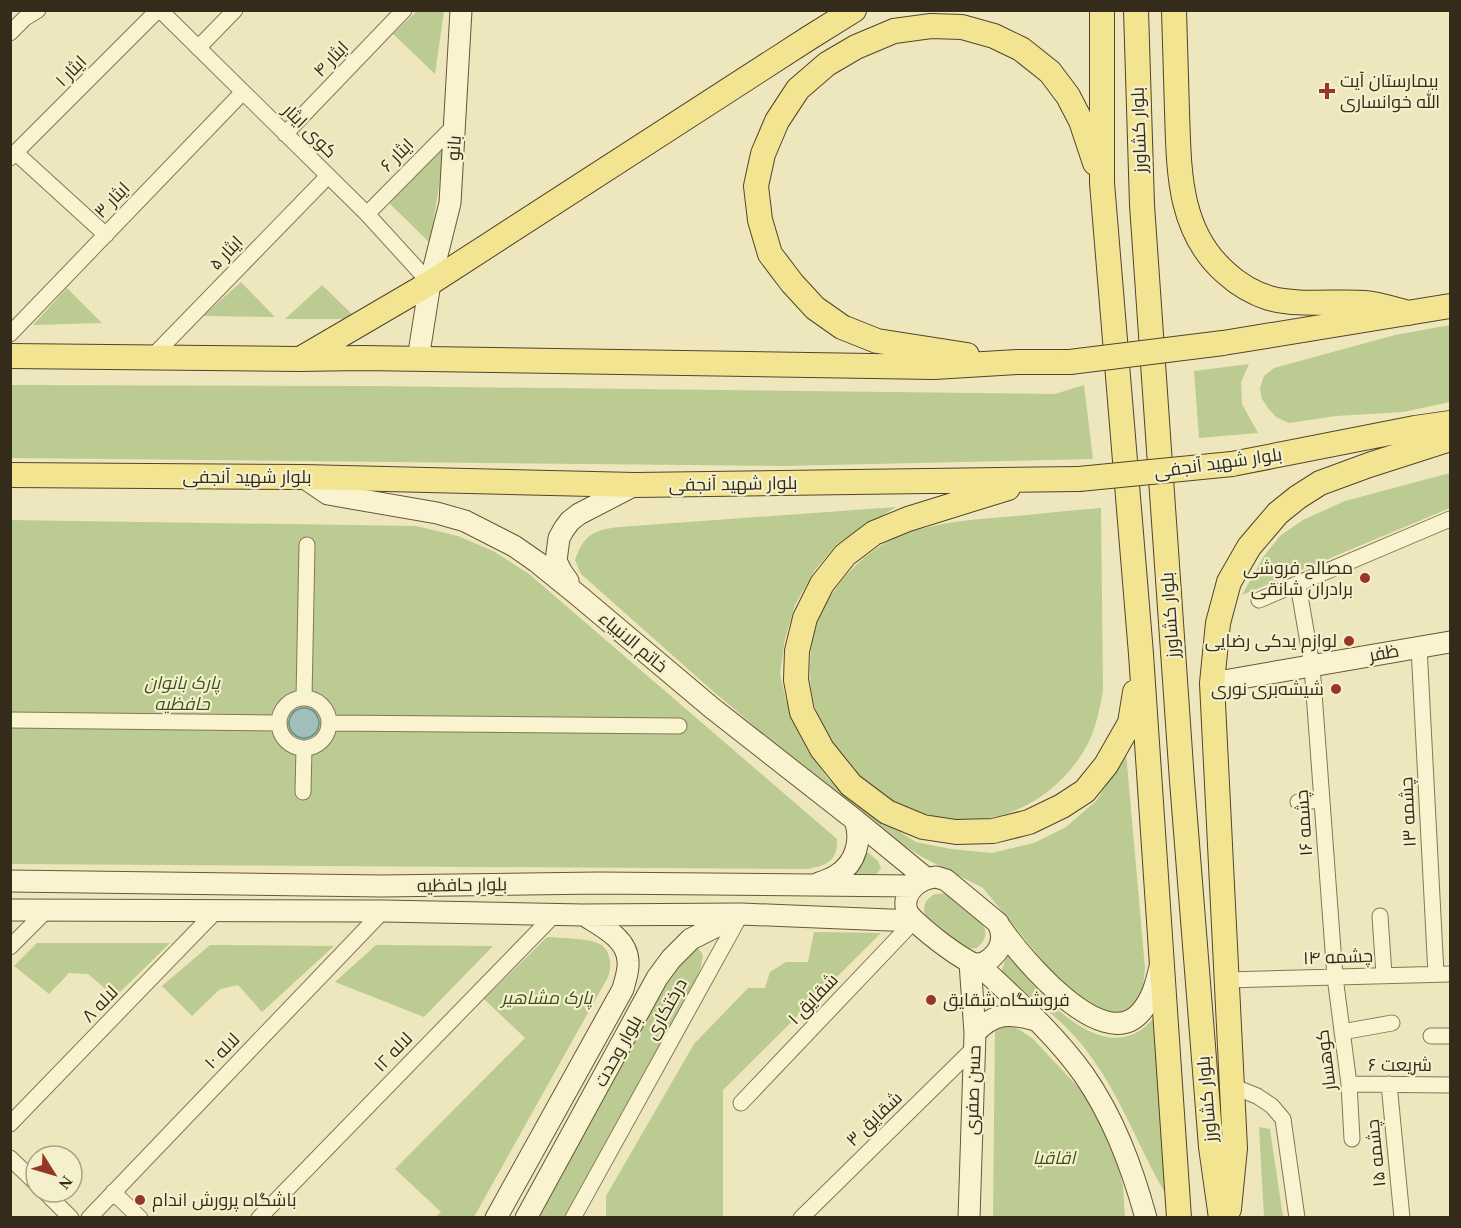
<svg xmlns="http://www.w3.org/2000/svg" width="1461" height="1228" font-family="'Times New Roman',Cairo,serif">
	<rect width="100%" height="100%" fill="#eee7bd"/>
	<path fill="#bbcb91" d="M417 11H444L435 74 393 34Z
		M445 147 430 243 389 203Z
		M241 282 275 317 203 316Z
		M322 285 357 319H285Z
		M67 288 102 323 33 325Z
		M1450 325V402L1403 412 1336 416 1289 423 1276 417 1268 408 1262 399 1260 388 1264 376 1274 368 1395 335Z
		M1249 364 1241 382 1242 404 1258 433 1199 438 1194 371Z
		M11 385 370 386 1055 394 1084 385 1093 459 783 466 11 458Z
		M1450 473V508L1242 595 1264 556 1280 536 1303 520 1345 501Z
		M896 507 837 544 815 570 795 605 785 639 780 673 786 700 798 730 809 752 828 779 862 808 916 842 951 849 992 853 1034 843 1066 827 1097 800 1126 753 1145 968 1143 990 1133 1006 1120 1014 1104 1013 1061 983 983 888 922 857 897 841 822 783 715 693 581 574 575 560C584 534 594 530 619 527Z
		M1101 508 1103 691C1099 710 1096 730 1086 747 1065 785 1026 814 982 819 929 825 870 798 838 756 834 751 832 745 829 740 817 717 810 698 810 671 810 651 812 632 821 614 838 578 866 550 903 534 910 531 918 529 925 528 947 522 969 520 992 518 1028 515 1065 511 1101 508Z
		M11 520 416 526 458 536 493 551 529 574 837 839C838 861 826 866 807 869L11 864Z
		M866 851 878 861 881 868C874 880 863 877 851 877L858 869Z
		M935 894C939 894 942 893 945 894 954 897 984 922 985 930 987 938 982 943 977 948L967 949 961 947 927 919C921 908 925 899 935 894Z
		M814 932 881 933 723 1090V1217H606V1196L694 1044 748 988H765L770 972 786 962H808Z
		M547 937C560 938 583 938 595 942 610 946 613 964 608 977L474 1217H436L441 1212 395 1169 525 1038 484 999Z
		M37 943H170L115 997 88 974 69 973 49 994 14 966Z
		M210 945 334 946 262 1012 238 985 220 989 192 1016 162 986Z
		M376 945 493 946 424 1017 335 982Z
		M689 948H698L703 955 701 967 692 989 565 1217 534 1218 667 976Z
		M1008 954C1036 992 1108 1078 1155 1016L1167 1196C1140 1151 1123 1101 1092 1058 1068 1023 1033 999 1000 974Z
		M995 1024H1007L1020 1030 1033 1039 1079 1088 1098 1113 1116 1157 1123 1186 1125 1217 993 1218Z
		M1259 1127 1270 1129 1283 1217H1264Z"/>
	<path fill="#a0bfbb" stroke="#688c89" stroke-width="1.5" d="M289 723a15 15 0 1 1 30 0a15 15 0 1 1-30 0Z"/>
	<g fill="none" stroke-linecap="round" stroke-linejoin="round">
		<g stroke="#857756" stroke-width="17">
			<path id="street" d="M160 10 367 214 430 283
				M10 33 25 18 38 10
				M198 48 235 10
				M285 134 404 10
				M16 153 106 235
				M10 158 158 10
				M367 214 456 124
				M10 334 243 92
				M151 358 328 176
				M1298 584 1312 666 1335 977 1349 1084 1352 1139
				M1259 600 1450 519
				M1419 647 1436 974
				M304 698 307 545
				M279 723a25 25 0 1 1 50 0a25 25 0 1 1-50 0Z
				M10 720 279 723
				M329 723 679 726
				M303 792 304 748
				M1298 802 1322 800
				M1380 916 1384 975
				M10 947 47 910
				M1226 980 1450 974
				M1342 1032 1392 1023
				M1431 1036H1450
				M1349 1084 1450 1085
				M1389 1084 1402 1218
				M1232 1086 1257 1096 1272 1106 1283 1119 1297 1218
				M741 1103 914 921
				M10 1124 217 910
				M10 1158 36 1183
				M45 1192 71 1218
				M113 1192 140 1218
				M89 1218 383 911
				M259 1218 556 913
				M573 1218 741 914
				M801 1218 975 1047"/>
		</g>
		<g stroke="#675739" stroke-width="23">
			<path id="secondary" d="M418 359 430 283 450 203 461 10
				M303 477 328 494 437 513 465 521 514 546 537 562 579 596 712 708 855 820 927 879
				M568 581 561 571 556 561 559 538 564 529 570 521 579 514 635 485
				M1212 683 1450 642
				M936 877 946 880 998 923C1003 933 1003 944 996 953 991 959 983 965 976 964 965 963 911 922 907 911 901 893 919 878 936 877Z
				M10 881 382 886 599 883 914 886
				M819 883C825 881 831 879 837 875 856 863 862 840 855 820
				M10 910 383 911 583 915 741 914 914 921
				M1001 928C1021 957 1102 1055 1140 1013 1152 1000 1156 984 1160 967
				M979 965C1015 999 1055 1034 1084 1075 1114 1118 1132 1167 1146 1218
				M975 1033C994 1012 1010 1013 1035 1020
				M496 1218 623 989C625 980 629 971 628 961 627 938 601 926 584 915
				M526 1218 657 978 671 959 691 939 735 917
				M969 1218 975 1033 970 963"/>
		</g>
		<g stroke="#53442b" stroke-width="26">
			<path id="primary" d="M1102 10V183L1141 654 1179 1218
				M1136 10 1142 205 1182 781 1211 1147 1221 1218
				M1174 10C1175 44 1176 78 1177 111 1179 170 1178 231 1226 273 1238 284 1253 293 1269 298 1297 306 1335 301 1365 303 1380 304 1395 310 1409 313
				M1223 343 1450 306
				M967 355 877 341 842 327 815 308 792 283 770 254 760 220 756 186 763 154 777 121 798 89 827 64 856 47 894 31 931 26 962 27 994 36 1021 49 1050 72 1068 96 1081 121 1095 163
				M10 356 299 359 361 358 934 367 1017 362H1070
				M300 359 430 283 809 38 854 10
				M1232 464 1415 428 1450 423
				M10 475 303 477 635 485 1079 479
				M1008 488 908 519 874 533 845 555 822 584 805 618 797 651 796 680 802 712 822 749 851 785 887 812 923 827 956 832 993 831 1029 822 1062 806 1085 791 1106 765 1130 723 1135 692
				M1229 1209 1235 1148 1212 683 1218 623 1229 582 1249 547 1278 513 1298 497 1320 483 1369 465 1450 439"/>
		</g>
		<use href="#street" stroke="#f9f3cf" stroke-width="15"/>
		<use href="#secondary" stroke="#f9f3cf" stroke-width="21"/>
		<use href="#primary" stroke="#f3e492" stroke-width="24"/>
		<g stroke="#53442b" stroke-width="26" stroke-linecap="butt">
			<path id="primary-bridge" d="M1070 362 1223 343
				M1079 479 1232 464"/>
		</g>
		<use href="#primary-bridge" stroke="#f3e492" stroke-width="24"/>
	</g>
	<g fill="#953626" stroke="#f5f0cc" stroke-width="2">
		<path d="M1324 82h6v6h6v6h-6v6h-6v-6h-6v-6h6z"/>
		<circle cx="1365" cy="578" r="6"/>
		<circle cx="1349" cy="641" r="6"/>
		<circle cx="1336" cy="689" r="6"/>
		<circle cx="931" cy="1000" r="6"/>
		<circle cx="140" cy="1200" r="6"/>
	</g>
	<g text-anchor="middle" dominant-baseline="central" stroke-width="4.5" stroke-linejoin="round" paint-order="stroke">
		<g font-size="18" fill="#342b1b" stroke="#f5f0cc">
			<text transform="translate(331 59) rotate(-46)">ایثار ۴</text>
			<text transform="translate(71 71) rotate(-45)">ایثار ۱</text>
			<text transform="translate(1139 130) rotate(-92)">بلوار کشاورز</text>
			<text transform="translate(310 131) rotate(45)">کوی ایثار</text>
			<text transform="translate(454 148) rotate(-86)">بانو</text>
			<text transform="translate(397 155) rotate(-45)">ایثار ۶</text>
			<text transform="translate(112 200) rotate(-46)">ایثار ۳</text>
			<text transform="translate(226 253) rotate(-46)">ایثار ۵</text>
			<text transform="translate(1218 463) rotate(-8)">بلوار شهید آنجفی</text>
			<text x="247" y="477">بلوار شهید آنجفی</text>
			<text transform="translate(733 484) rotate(-1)">بلوار شهید آنجفی</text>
			<text transform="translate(1170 615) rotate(-94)">بلوار کشاورز</text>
			<text transform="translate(633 642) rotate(40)">خاتم الانبیاء</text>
			<text transform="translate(1384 653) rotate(-10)">ظفر</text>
			<text transform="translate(1408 812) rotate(-93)">چشمه ۱۳</text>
			<text transform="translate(1304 823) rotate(-94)">چشمه ۱۶</text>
			<text transform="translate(462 885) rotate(-1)">بلوار حافظیه</text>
			<text transform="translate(1338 957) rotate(-2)">چشمه ۱۴</text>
			<text transform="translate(813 999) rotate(-46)">شقایق ۱</text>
			<text transform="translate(100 1004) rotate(-46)">لاله ۸</text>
			<text transform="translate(666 1009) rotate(-61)">درختکاری</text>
			<text transform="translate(222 1051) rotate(-46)">لاله ۱۰</text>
			<text transform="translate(618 1051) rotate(-61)">بلوار وحدت</text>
			<text transform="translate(393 1052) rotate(-46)">لاله ۱۲</text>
			<text transform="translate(1326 1060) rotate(-97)">کوهسار</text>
			<text x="1400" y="1065">شریعت ۶</text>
			<text transform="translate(973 1090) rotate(-88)">حسن صفری</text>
			<text transform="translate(1207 1099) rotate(-95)">بلوار کشاورز</text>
			<text transform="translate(874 1119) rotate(-44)">شقایق ۳</text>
			<text transform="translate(1376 1153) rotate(-96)">چشمه ۱۵</text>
		</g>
		<g font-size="18" fill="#342b1b" stroke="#f5f0cc" text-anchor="start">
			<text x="1340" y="81">بیمارستان آیت<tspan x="1340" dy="21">الله خوانساری</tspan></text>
			<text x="1353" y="568" text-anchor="end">مصالح فروشی<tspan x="1353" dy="21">برادران شانقی</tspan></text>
			<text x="1337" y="641" text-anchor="end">لوازم یدکی رضایی</text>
			<text x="1324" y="689" text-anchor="end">شیشه‌بری نوری</text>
			<text x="943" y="1000">فروشگاه شقایق</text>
			<text x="152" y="1200">باشگاه پرورش اندام</text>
		</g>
		<g font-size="18" font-style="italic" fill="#3d5121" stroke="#f5f0cc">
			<text x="182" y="683">پارک بانوان<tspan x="182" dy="21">حافظیه</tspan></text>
			<text x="547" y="998">پارک مشاهیر</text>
			<text x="1054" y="1158">اقاقیا</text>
		</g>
	</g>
	<rect width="1461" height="1228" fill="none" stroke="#342b1b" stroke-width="24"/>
	<g transform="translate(54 1174) rotate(127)"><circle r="28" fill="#f5f0cc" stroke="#a8a185" stroke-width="1.5"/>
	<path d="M0-4.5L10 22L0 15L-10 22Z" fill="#953626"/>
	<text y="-9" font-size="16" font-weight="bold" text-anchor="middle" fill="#342b1b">N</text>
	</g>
</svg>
